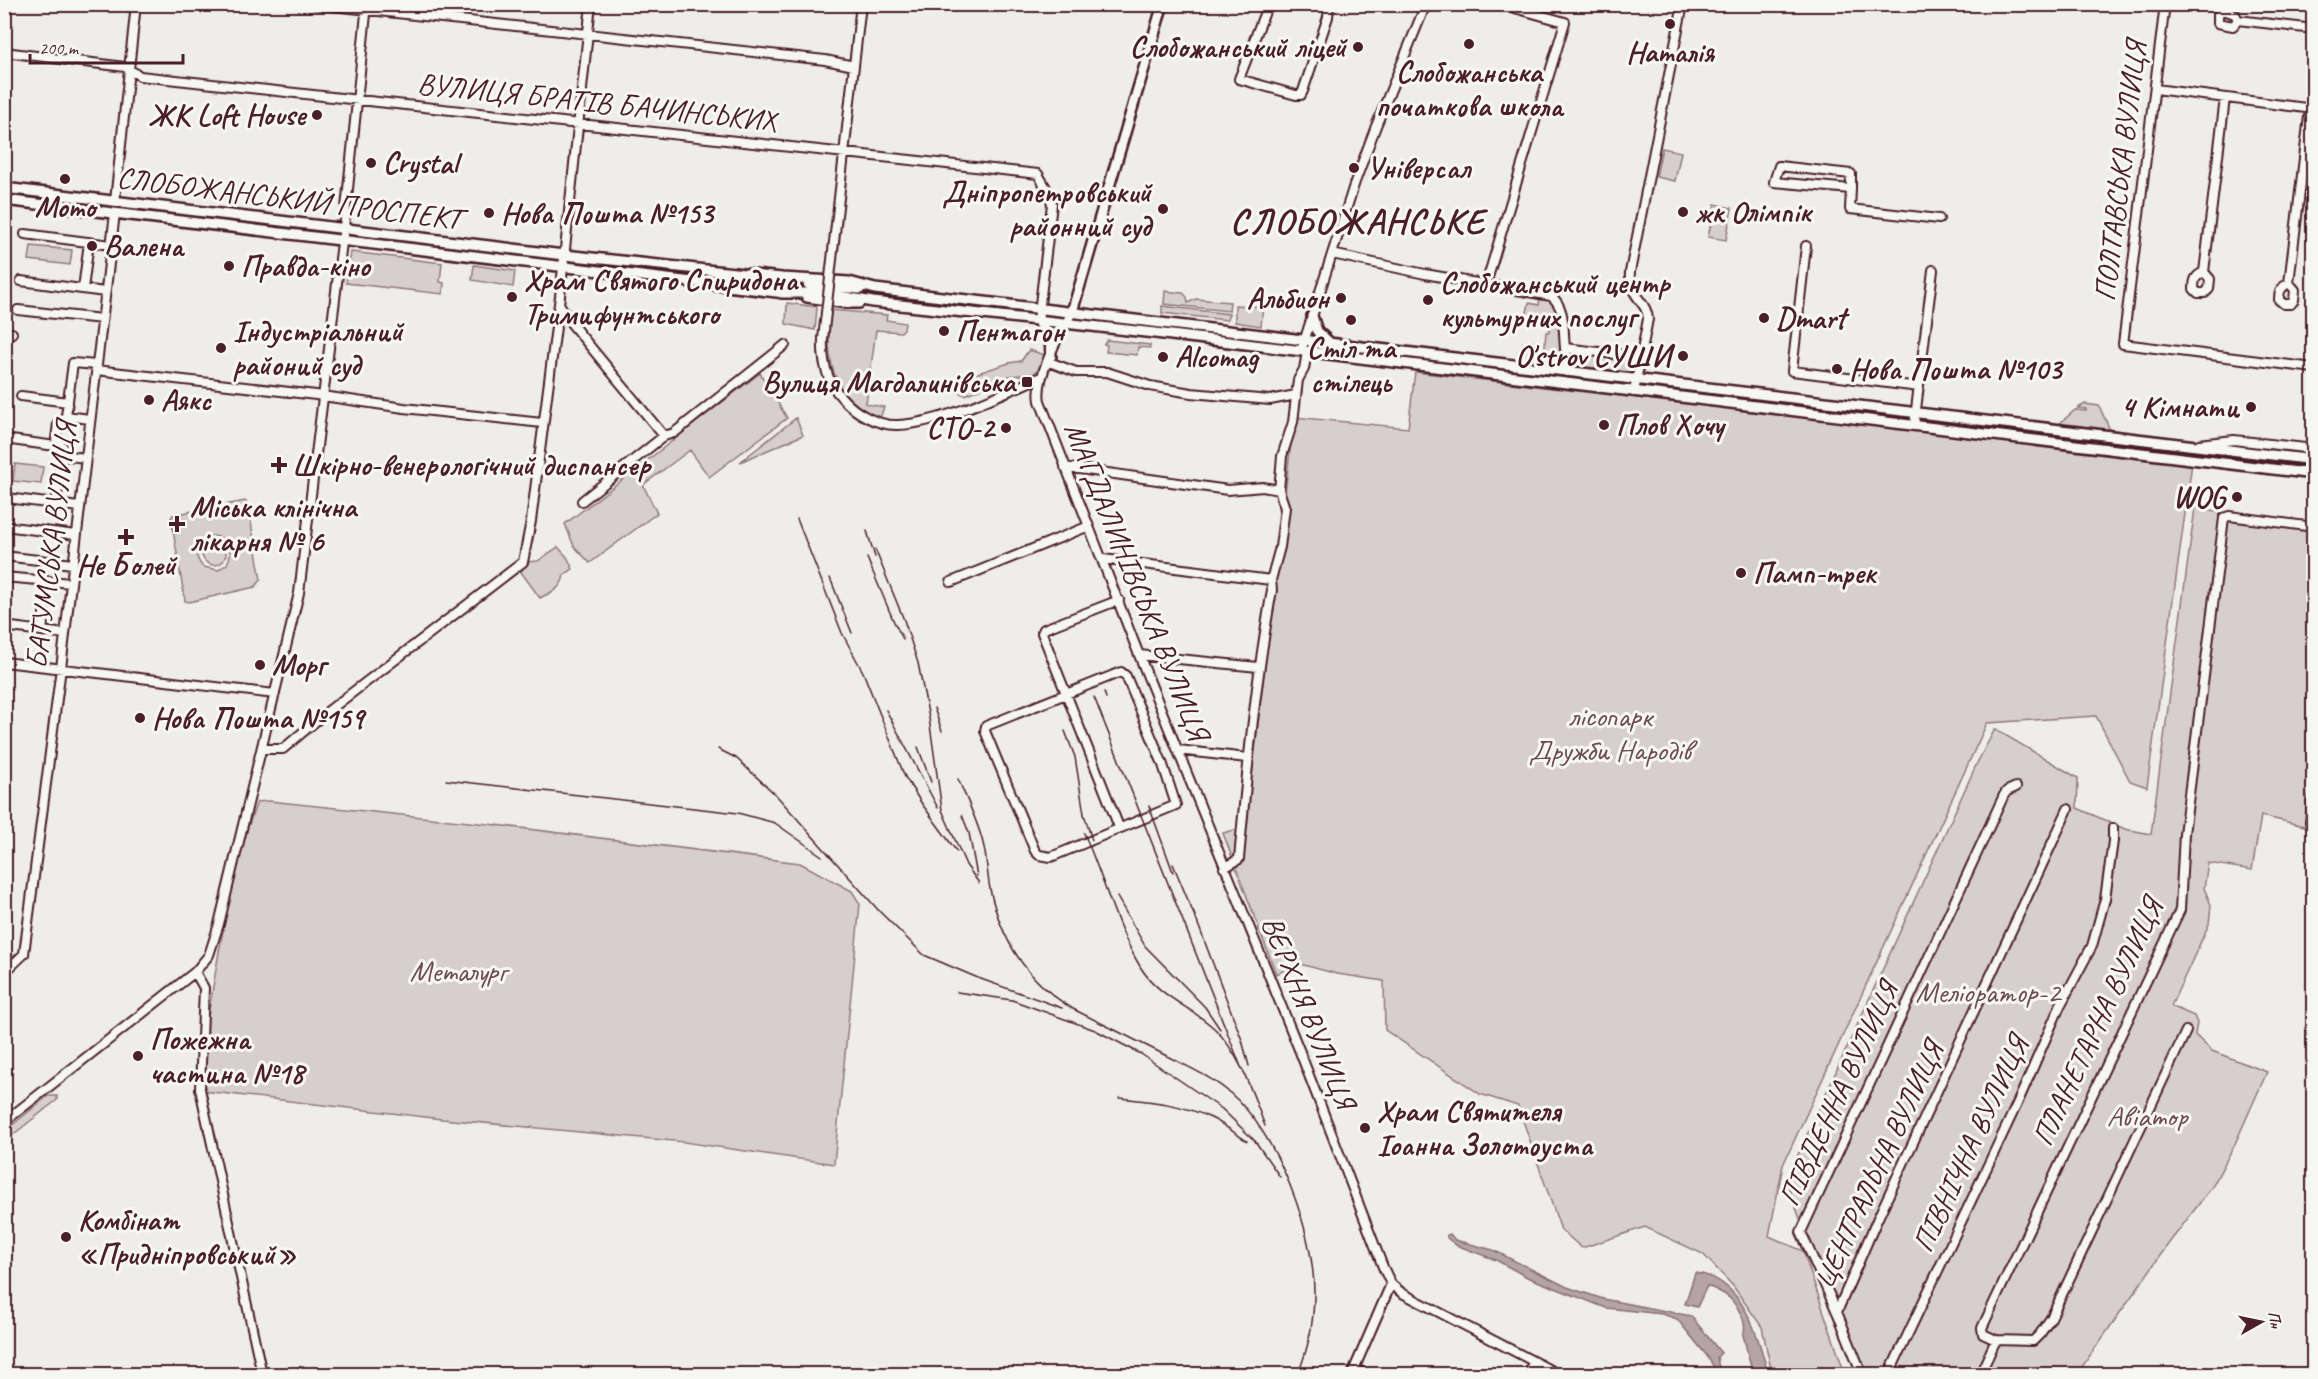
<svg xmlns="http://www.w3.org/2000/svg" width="2318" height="1379" font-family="Caveat,sans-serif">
	<rect width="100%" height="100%" fill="#efedea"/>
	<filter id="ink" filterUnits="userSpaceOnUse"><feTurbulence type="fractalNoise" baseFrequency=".0167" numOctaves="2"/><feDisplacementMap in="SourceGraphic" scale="12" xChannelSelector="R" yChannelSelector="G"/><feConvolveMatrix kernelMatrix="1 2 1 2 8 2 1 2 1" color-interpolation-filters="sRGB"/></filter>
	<g filter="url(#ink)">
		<path fill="#d7cfce" stroke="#90777c" stroke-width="1.5" fill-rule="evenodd" d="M1662 148 1681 152 1675 181 1656 177Z
			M1715 204 1732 208 1726 240 1708 237Z
			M31 246 72 250 70 265 29 260Z
			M351 252 442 263 440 282 444 283 443 294 346 283Z
			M474 265 515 271 513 287 472 280Z
			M1165 291 1183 293 1187 297 1188 303 1196 299 1230 302 1229 311 1164 304Z
			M1540 297 1553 301 1560 312 1563 366 1551 365C1543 358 1545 342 1546 332H1549L1550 321 1543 319V316L1532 315 1531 318 1526 317 1529 303 1539 305Z
			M787 303 817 307 815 330 786 324Z
			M1235 305 1263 307 1261 326 1235 322Z
			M1162 306 1229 314 1227 320 1162 313Z
			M831 310 887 315 886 320 905 323 904 329 901 332 876 330 866 404 884 407 880 418C830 399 825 357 831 310Z
			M1107 340 1150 345V348L1138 347 1137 355 1106 352 1107 345 1104 344Z
			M1533 341 1539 346 1538 360H1518V353L1523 343Z
			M1029 350 1045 355 1040 368 1033 374 1009 376 965 395 955 391 956 380 1009 363 1021 361Z
			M1577 350 1579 354 1615 358 1618 356 1631 358 1635 364V370L1631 373 1569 365 1568 351Z
			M1415 372 2192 463 2147 787 2130 781 2096 716 1987 723 1783 1165 1769 1236 1803 1251 1845 1374H1772L1762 1327 1733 1286 1703 1254 1645 1227 1582 1248 1561 1230 1518 1106 1480 1094 1385 1030 1384 981 1337 974 1300 964 1276 974 1223 833 1246 827 1294 417 1408 428Z
			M760 373 787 418 709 477 690 450 643 485 657 513 590 563 574 546 565 524Z
			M2085 404 2099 406 2110 430 2058 425 2075 410 2086 411V409L2078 408Z
			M796 418 803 435 740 462Z
			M15 464 43 467 41 484 13 481Z
			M245 501 248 505 261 580 255 587 189 602 185 601 171 518 173 515ZM209 536C226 535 235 549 227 564L218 570 203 567C193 556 195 543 209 536Z
			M2195 508 2313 524V828L2261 816 2252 870 2208 863 2204 888 2211 905 2209 924 2171 1006 2194 1016 2197 1023 2195 1035 2212 1051 2267 1072 2234 1146 2212 1187 2169 1243 2077 1374H1867L1806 1235 1786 1181 1977 763 1995 729 2078 778 2077 808 2125 829 2151 834Z
			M202 553a12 12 0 1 1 24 0a12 12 0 1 1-24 0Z
			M558 547 567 557 573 569 564 575C562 589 551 592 540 598L521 572 526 562 538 561Z
			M269 801 488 824 800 863 852 891 860 904 834 1164 684 1142 442 1119 204 1091 203 1045 220 946 238 855 257 802Z
			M48 1096H57V1100L5 1141V1131Z"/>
		<path fill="#b4a4a5" stroke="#8a6f74" stroke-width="1.5" d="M1450 1234 1455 1240 1493 1250 1567 1287 1603 1299 1691 1316 1721 1353 1717 1357 1720 1374H1713L1714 1367 1707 1356 1677 1319 1662 1314 1606 1308 1527 1277 1496 1260 1456 1245 1447 1238V1235Z
			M1695 1273C1743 1278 1758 1335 1768 1374H1753L1743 1335C1749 1323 1735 1300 1724 1294 1719 1291 1713 1288 1707 1286L1697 1307 1685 1304Z"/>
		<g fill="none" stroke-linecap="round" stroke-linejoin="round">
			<g stroke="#4a1f2b" stroke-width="12">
				<path id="minor" d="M314 4 825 60 854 66
					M1268 4 1239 79 1296 95H1301L1303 91 1328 17 1329 4
					M1500 4 1565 22
					M2165 4 2123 344 2314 368
					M2223 10 2235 14 2238 20 2233 26 2218 23V14Z
					M2238 20 2314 29
					M4 52 125 67 140 76 1038 174 1049 193 1052 204 1038 321
					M2155 89 2314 109
					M1851 189V174L1779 166 1774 182 1851 189 1850 209 1939 219
					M115 201 136 4
					M25 234 111 245
					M834 242 861 4
					M1806 246 1792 371 1919 387
					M1332 254 1425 274 1551 296C1566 307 1563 331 1565 348L1641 357
					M2204 272C2195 276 2194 280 2194 289L2198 293H2205L2209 289 2210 279 2204 272 2225 98
					M21 281 105 292
					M2289 283 2295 290 2294 300 2291 304H2284L2279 300C2279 291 2281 287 2289 283L2310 108
					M1486 284 1565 22
					M83 289 89 242
					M560 305 570 322 664 436
					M18 310 102 319
					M1072 312C1060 334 1035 376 1040 401L1139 655 1300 1052 1383 1267 1391 1284 1402 1293 1558 1374
					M4 338 12 333
					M823 339C822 360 827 382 842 398 855 413 878 426 898 425 942 423 1001 394 1041 377
					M1565 348 1567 372
					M1301 351 1355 182 1376 126 1426 4
					M1049 362 1076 372H1107L1150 386 1191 393 1270 400 1296 395
					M96 370 316 395 404 408 542 423
					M1634 392 1648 319C1647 300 1628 297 1630 272L1683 4
					M21 396 68 402
					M66 416 90 419
					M1914 426 1933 270
					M4 439 63 447
					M2199 444 2234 440 2314 449
					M62 455 85 458
					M1065 467 1228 490 1263 487 1279 490
					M7 498 79 507
					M582 501 664 436 674 433 785 345
					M56 504 63 447 56 439 58 423 66 416 73 363 96 365
					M4 526 76 535
					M4 556 73 564
					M1103 559 1271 580
					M4 577 71 583
					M951 582 1089 526
					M4 626 65 634
					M42 631 48 581
					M1139 655 1258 667
					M4 662 275 694
					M1121 672 1126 676 1162 762 1176 805 1051 857 1039 855 1035 851 985 731 986 726Z
					M262 749H283L323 715 523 562 531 521 560 296 591 4
					M1178 750 1247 758
					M2310 822 2314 796
					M1119 827 1042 633 1044 629 1119 600
					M1224 868 1239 859C1247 769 1256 679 1272 590L1271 580 1280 547 1285 508 1279 490 1282 456 1293 422 1298 380 1304 369 1307 352
					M195 972 204 988 200 1089 262 1374
					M4 973 24 954 62 660 115 213
					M4 1122 195 972 209 955 219 924 299 593 345 218 367 4
					M1837 1312 1877 1220 2068 809
					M1996 1340 1983 1334 1982 1328 2180 910 2184 834 2224 518 2229 516 2314 527
					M1354 1369 1366 1374
					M1352 1374 1391 1284
					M1528 1374 1533 1362
					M1862 1374 1837 1312 1801 1232 2004 795 2007 791 2016 787
					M1889 1374 2017 1104 2060 1006 2092 946 2105 899 2113 841V828
					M1980 1374 1996 1340 2033 1341 2040 1334 2051 1318 2186 1031"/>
			</g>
			<g stroke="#4a1f2b" stroke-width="14">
				<path id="major" d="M4 188 564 255 782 278 849 282 875 289 908 293 2314 460
					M4 200 785 293
					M808 284 860 289
					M781 293H822L873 302 1155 333 2314 474
					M807 297 847 303H859
					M1072 312 1163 4
					M1312 316 1317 331 1330 343
					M1038 321 1050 338 1051 356"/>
			</g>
			<use href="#minor" stroke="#f6f6f2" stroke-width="8"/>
			<use href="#major" stroke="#f6f6f2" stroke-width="9"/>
			<path stroke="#4a1f2b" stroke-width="1.5" d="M797 519 842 633 863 672 905 777 922 804 957 852
				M867 531 875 557
				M875 549 904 620 918 663 929 718 942 810 966 865 979 883
				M867 558 894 622 903 639
				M830 578 852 633
				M1104 692 1106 698
				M1094 697 1241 1067
				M934 708 942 731
				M886 710 938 808
				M1065 731 1075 757 1084 814 1092 840
				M918 747 931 782
				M718 749 736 758 776 795 880 912 924 955 978 978 1062 1008
				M958 779C967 800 978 822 983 843 987 858 987 874 990 889 1001 940 1028 982 1073 1009 1103 1024 1133 1039 1163 1054 1186 1066 1210 1076 1230 1093 1277 1132 1315 1233 1314 1294 1314 1321 1308 1349 1298 1374
				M446 780 738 813 775 823 822 856
				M1149 806 1173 872
				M962 815 969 833 977 876
				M1084 833C1103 877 1116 927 1141 968 1159 997 1192 1007 1215 1029 1241 1055 1252 1093 1265 1126
				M1173 864 1195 917
				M1117 897 1145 946 1205 1007 1220 1029
				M1193 911 1242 1040 1249 1066
				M957 992 1012 1000 1095 1030 1141 1054 1222 1109 1255 1141 1280 1177
				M1119 1098C1151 1101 1182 1104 1211 1118 1224 1124 1235 1134 1247 1141"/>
			<g stroke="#4a1f2b" stroke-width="12" stroke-linecap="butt">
				<path id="minor-bridge" d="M823 339 834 242"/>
			</g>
			<use href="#minor-bridge" stroke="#f6f6f2" stroke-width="8"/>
		</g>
	</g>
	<g fill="#4a1f2b" stroke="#f6f6f2" stroke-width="2">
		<circle cx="1670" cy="24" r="6"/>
		<circle cx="1469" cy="44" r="6"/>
		<circle cx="1358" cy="47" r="6"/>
		<circle cx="317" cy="115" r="6"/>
		<circle cx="371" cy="163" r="6"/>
		<circle cx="1354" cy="168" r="6"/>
		<circle cx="65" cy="179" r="6"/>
		<circle cx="1163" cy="209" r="6"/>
		<circle cx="1683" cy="212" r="6"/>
		<circle cx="489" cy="213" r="6"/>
		<circle cx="92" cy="246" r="6"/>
		<circle cx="229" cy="266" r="6"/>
		<circle cx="512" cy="297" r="6"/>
		<circle cx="1341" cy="298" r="6"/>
		<circle cx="1428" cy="300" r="6"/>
		<circle cx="1764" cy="318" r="6"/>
		<circle cx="1351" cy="320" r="6"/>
		<circle cx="944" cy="331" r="6"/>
		<circle cx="221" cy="348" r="6"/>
		<circle cx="1683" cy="356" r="6"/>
		<circle cx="1163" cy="357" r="6"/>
		<circle cx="1837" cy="369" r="6"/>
		<rect x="1021" y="376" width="12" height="12" rx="3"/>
		<circle cx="149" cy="400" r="6"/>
		<circle cx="2251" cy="407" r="6"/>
		<circle cx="1604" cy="425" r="6"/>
		<circle cx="1006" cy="428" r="6"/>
		<path d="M276 456h6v6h6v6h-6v6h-6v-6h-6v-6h6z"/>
		<circle cx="2237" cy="497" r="6"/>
		<path d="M174 515h6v6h6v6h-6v6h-6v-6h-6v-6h6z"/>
		<path d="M123 528h6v6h6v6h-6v6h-6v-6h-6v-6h6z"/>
		<circle cx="1741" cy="573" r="6"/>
		<circle cx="260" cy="665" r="6"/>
		<circle cx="140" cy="718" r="6"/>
		<circle cx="138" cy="1056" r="6"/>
		<circle cx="1365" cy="1128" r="6"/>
		<circle cx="66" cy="1237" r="6"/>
	</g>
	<g text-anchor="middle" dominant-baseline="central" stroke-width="6" stroke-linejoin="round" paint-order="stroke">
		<g font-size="30" font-weight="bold" fill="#4a1f2b" stroke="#f6f6f2" text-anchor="start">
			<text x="1346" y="47" text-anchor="end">Слобожанський ліцей</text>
			<text x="1670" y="52" text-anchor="middle">Наталія</text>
			<text x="1469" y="72" text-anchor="middle">Cлобожанська<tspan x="1469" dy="34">початкова школа</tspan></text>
			<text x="305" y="115" text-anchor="end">ЖК Loft House</text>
			<text x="383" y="163">Crystal</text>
			<text x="1366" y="168">Універсал</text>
			<text x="1151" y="192" text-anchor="end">Дніпропетровський<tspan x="1151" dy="34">районний суд</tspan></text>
			<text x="65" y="207" text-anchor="middle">Мото</text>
			<text x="1695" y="212">жк Олімпік</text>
			<text x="501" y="213">Нова Пошта №153</text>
			<text x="104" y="246">Валена</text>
			<text x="241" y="266">Правда-кіно</text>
			<text x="524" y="280">Храм Святого Спиридона<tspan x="524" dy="34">Тримифунтського</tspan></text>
			<text x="1440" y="283">Слобожанський центр<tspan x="1440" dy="34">культурних послуг</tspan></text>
			<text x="1329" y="298" text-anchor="end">Альбион</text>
			<text x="1776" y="318">Dmart</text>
			<text x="233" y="331">Індустріальний<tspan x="233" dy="34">районий суд</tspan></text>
			<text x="956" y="331">Пентагон</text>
			<text x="1351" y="348" text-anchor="middle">Стіл та<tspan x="1351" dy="34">стілець</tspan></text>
			<text x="1671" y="356" text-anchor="end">O'strov СУШИ</text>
			<text x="1175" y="357">Alcomag</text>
			<text x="1849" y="369">Нова Пошта №103</text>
			<text x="1015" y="382" text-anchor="end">Вулиця Магдалинівська</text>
			<text x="161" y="400">Аякс</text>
			<text x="2239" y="407" text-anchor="end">4 Кімнати</text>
			<text x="1616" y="425">Плов Хочу</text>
			<text x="994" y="428" text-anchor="end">СТО-2</text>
			<text x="292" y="465">Шкірно-венерологічний диспансер</text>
			<text x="2225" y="497" text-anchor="end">WOG</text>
			<text x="190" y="507">Міська клінічна<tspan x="190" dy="34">лікарня № 6</tspan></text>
			<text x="126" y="565" text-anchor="middle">Не Болей</text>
			<text x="1753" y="573">Памп-трек</text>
			<text x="272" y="665">Морг</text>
			<text x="152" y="718">Нова Пошта №159</text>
			<text x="150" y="1039">Пожежна<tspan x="150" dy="34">частина №18</tspan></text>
			<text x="1377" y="1111">Храм Святителя<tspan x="1377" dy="34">Іоанна Золотоуста</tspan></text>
			<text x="78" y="1220">Комбінат<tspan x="78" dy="34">«Придніпровський»</tspan></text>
		</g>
		<g font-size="30" fill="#4a1f2b" stroke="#f6f6f2">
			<text transform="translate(597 102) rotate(6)">ВУЛИЦЯ БРАТІВ БАЧИНСЬКИХ</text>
			<text transform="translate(2120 171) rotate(-83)">ПОЛТАВСЬКА ВУЛИЦЯ</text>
			<text transform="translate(289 198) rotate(7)">СЛОБОЖАНСЬКИЙ ПРОСПЕКТ</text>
			<text transform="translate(51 545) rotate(-83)">БАТУМСЬКА ВУЛИЦЯ</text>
			<text transform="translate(1137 581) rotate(68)">МАГДАЛИНІВСЬКА ВУЛИЦЯ</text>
			<text transform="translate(1309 1012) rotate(68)">ВЕРХНЯ ВУЛИЦЯ</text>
			<text transform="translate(2097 1022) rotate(-65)">ПЛАНЕТАРНА ВУЛИЦЯ</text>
			<text transform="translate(1838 1094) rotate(-65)">ПІВДЕННА ВУЛИЦЯ</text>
			<text transform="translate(1970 1144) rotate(-65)">ПІВНІЧНА ВУЛИЦЯ</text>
			<text transform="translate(1878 1165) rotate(-65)">ЦЕНТРАЛЬНА ВУЛИЦЯ</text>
		</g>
		<g font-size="30" fill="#6d4b54" stroke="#f6f6f2">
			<text x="1610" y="716">лісопарк<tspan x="1610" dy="34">Дружби Народів</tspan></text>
			<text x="458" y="971">Металург</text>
			<text x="1988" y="992">Меліоратор-2</text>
			<text x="2147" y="1116">Авіатор</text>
		</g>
		<g font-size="36" font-weight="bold" letter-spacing="1.5" fill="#4a1f2b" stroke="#f6f6f2">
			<text x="1358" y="221">СЛОБОЖАНСЬКЕ</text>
		</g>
	</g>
	<rect width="2318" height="1379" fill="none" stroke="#f6f6f2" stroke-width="24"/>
	<rect x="12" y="12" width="2294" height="1355" fill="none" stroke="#4a1f2b" stroke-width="2" filter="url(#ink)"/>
	<g transform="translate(2261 1322) rotate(81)" stroke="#f6f6f2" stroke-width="4.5" paint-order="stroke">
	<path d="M0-4.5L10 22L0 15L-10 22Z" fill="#4a1f2b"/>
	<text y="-9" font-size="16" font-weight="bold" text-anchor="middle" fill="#4a1f2b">Пн</text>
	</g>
	<path d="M30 54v9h153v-9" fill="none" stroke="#4a1f2b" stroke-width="3"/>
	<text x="39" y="54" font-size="18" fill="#4a1f2b" stroke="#f6f6f2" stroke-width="4.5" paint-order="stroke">200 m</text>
</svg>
